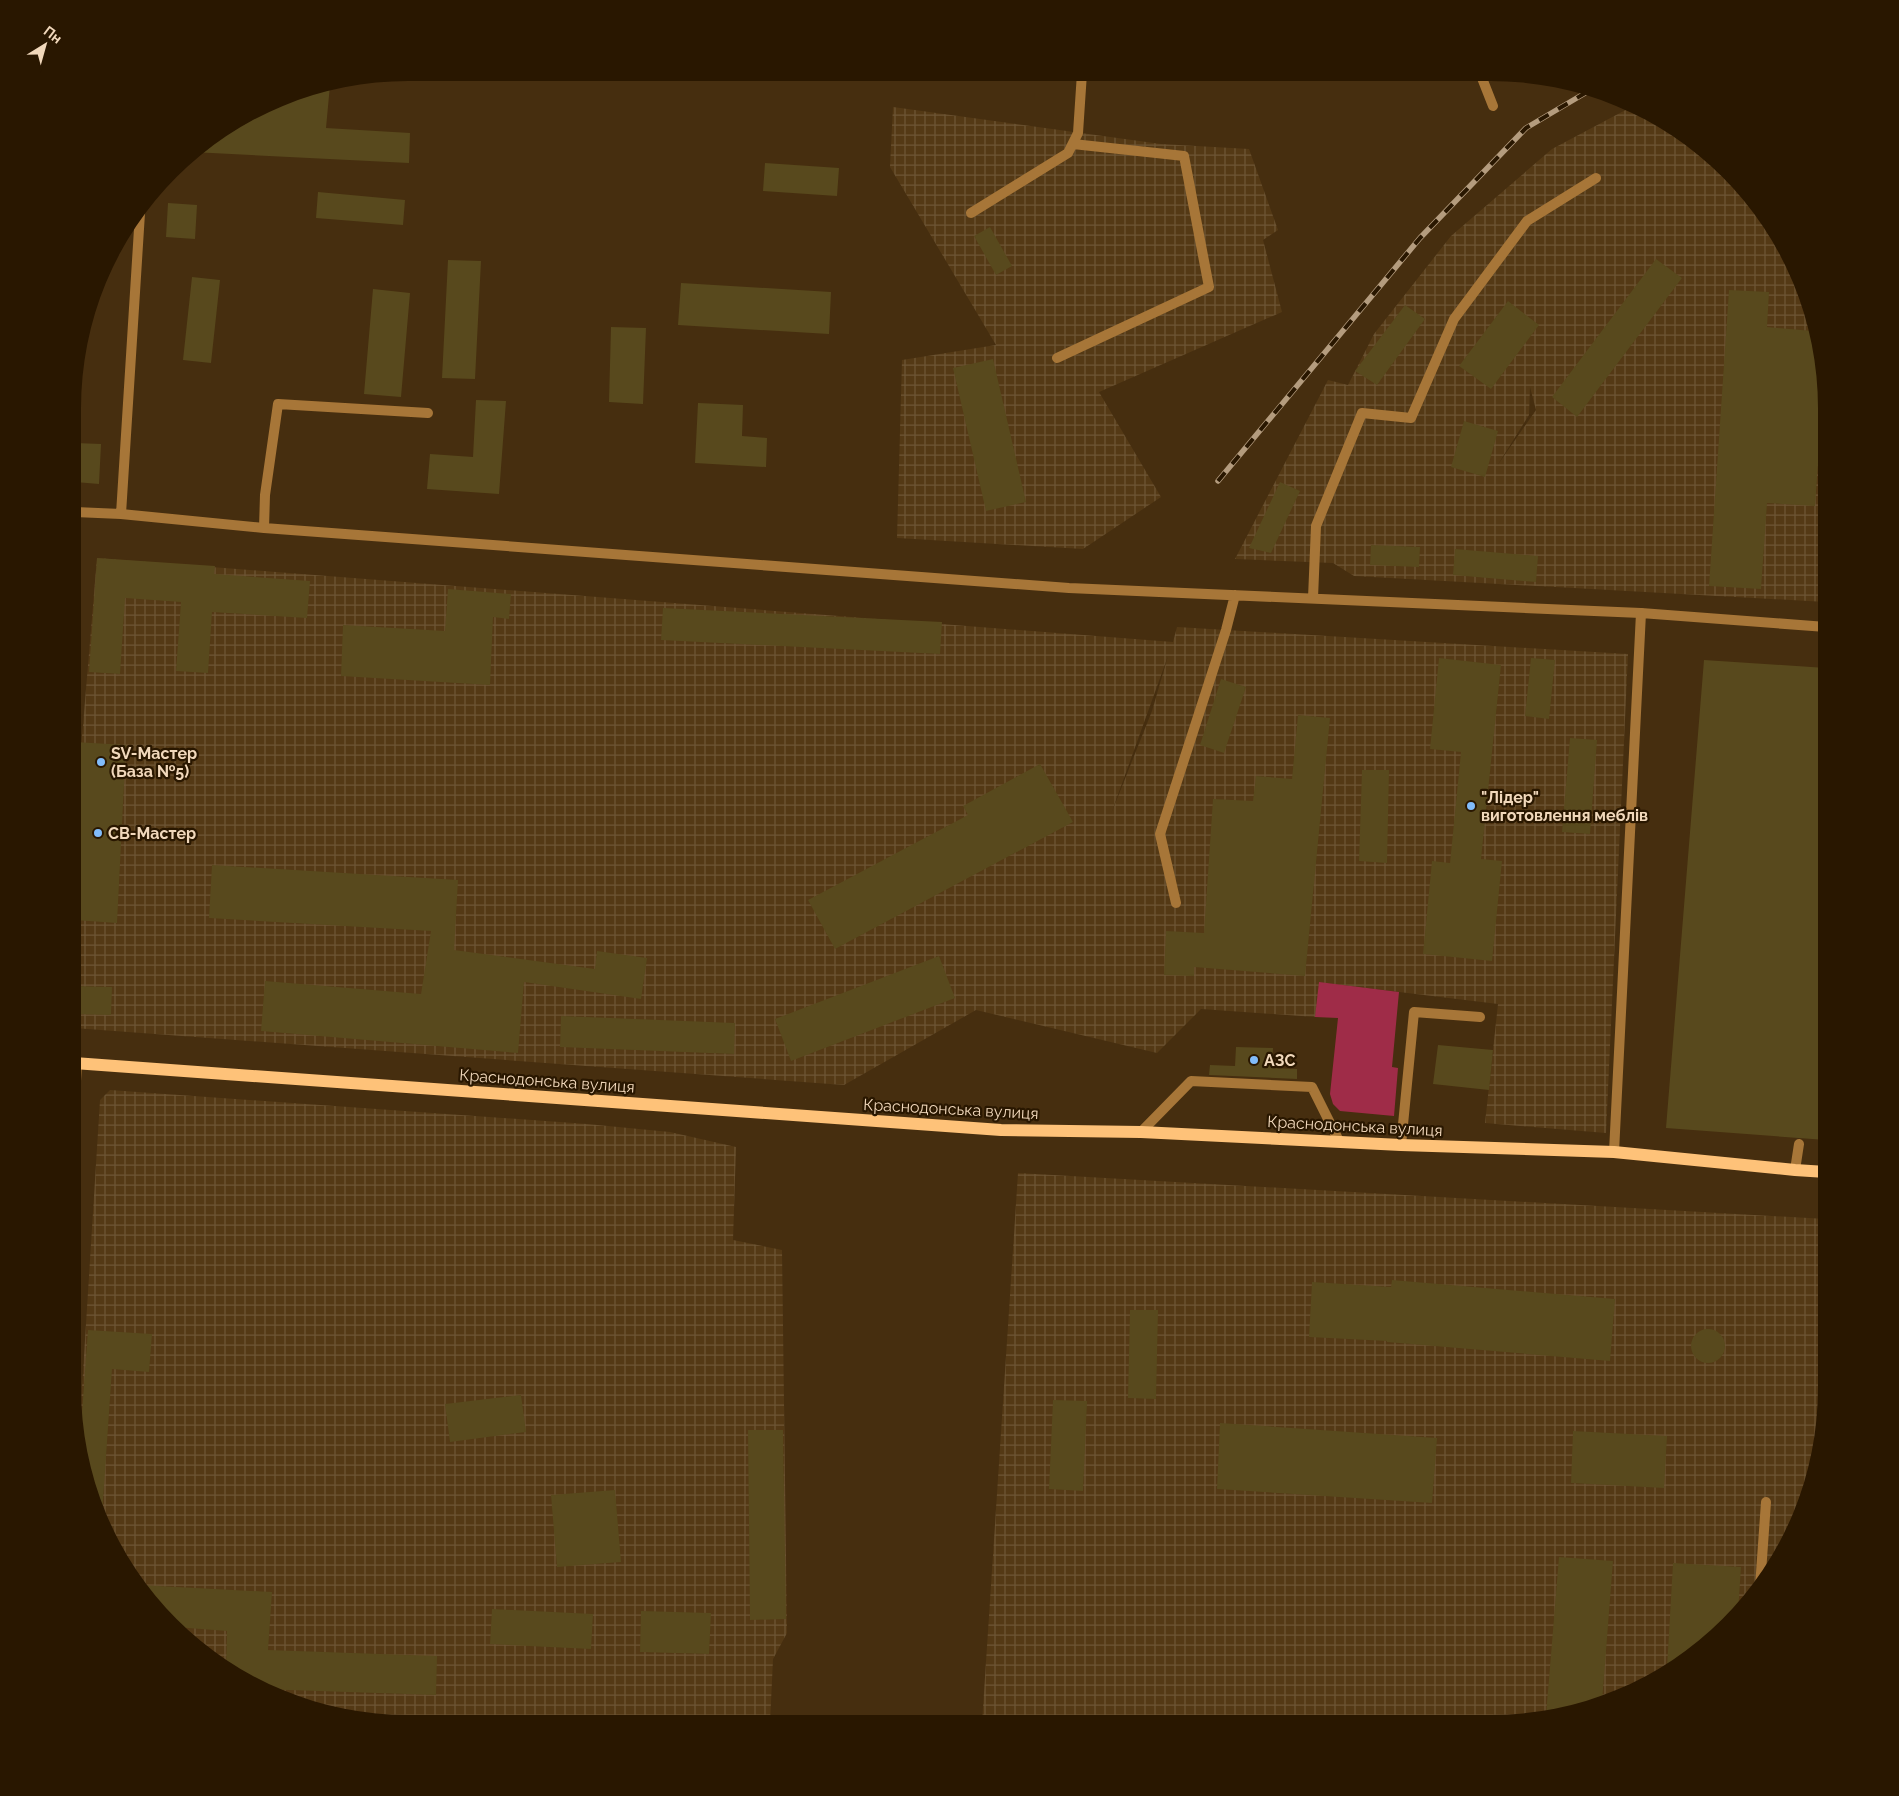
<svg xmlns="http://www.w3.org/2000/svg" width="1899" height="1796" font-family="Raleway,sans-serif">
	<defs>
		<pattern id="industrial-grid" width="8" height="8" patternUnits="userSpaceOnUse" patternTransform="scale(1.25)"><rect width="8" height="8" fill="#543915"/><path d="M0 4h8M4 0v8" fill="none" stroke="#6d5535"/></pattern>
	</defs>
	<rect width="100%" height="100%" fill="#462e0f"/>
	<path fill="url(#industrial-grid)" fill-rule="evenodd" d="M1635 105 1695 142 1743 187 1801 279 1826 386V602L1354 576 1333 563 1235 559 1328 380 1348 385 1374 334 1451 236 1552 149ZM1530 387 1536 410 1497 466 1529 415Z
		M893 107 1161 144 1249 149 1278 230 1263 240 1282 312 1099 392 1161 497 1083 549 897 538 902 360 996 345 890 167Z
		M97 558 1173 642 1177 627 1628 654 1606 1133 1485 1123 1498 1004 1325 983 1315 1017 1201 1009 1157 1053 976 1010 844 1085 74 1028V832ZM1168 656 1152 711 1111 814Z
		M110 1090 587 1124 670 1132 736 1147 733 1240 782 1250 787 1633 773 1659 770 1723H408L321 1712 260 1689 204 1654 156 1609 98 1516 79 1436 100 1100Z
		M1018 1173 1826 1219V1388L1820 1454 1792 1536 1757 1592 1712 1640 1619 1698 1513 1723H982Z"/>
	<path fill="#9f2c48" d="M1319 982 1399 992 1392 1067 1398 1068 1394 1116 1340 1111 1333 1104 1330 1094 1338 1018 1315 1017Z"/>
	<path fill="#58491d" d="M330 85 326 128 410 133 409 163 192 152 240 117 300 90Z
		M765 163 839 168 837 196 763 191Z
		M318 192 405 200 403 225 316 218Z
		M168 203 197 205 195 239 166 237Z
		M990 227 1012 266 996 275 974 236Z
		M1656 259 1682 278 1577 417 1552 397Z
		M448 260 481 261 475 379 442 378Z
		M192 277 220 280 211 363 183 360Z
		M681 283 831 292 829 334 678 325Z
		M373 289 410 293 401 397 364 394Z
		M1729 290 1769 292 1767 327 1813 331 1824 378 1815 506 1767 503 1761 589 1709 586Z
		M1508 301 1539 325 1491 389 1459 366Z
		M1405 305 1425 319 1377 385 1355 371Z
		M611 327 646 328 643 404 609 402Z
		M993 359 1026 502 986 511 953 368Z
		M476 400 506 401 499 494 427 489 430 454 473 457Z
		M698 403 743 405 742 436 767 438 766 467 695 463Z
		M1464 421 1498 431 1485 477 1451 467Z
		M75 443 101 444 99 484 75 482Z
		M1280 482 1300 491 1271 553 1249 548Z
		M1371 545 1420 547 1419 567 1370 565Z
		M1455 549 1538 556 1536 582 1453 575Z
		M97 558 215 566 214 574 310 581 307 618 212 612 208 673 176 671 181 602 125 598 120 674 89 672Z
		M448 589 511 594 509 619 493 617 490 685 341 676 343 625 445 631Z
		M663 608 942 622 940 654 661 640Z
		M1439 658 1501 665 1481 859 1502 861 1492 961 1423 954 1432 861 1450 863 1461 752 1430 749Z
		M1531 658 1555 660 1549 719 1525 716Z
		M1704 660 1826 668V1140L1666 1128Z
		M1221 679 1246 687 1224 753 1200 745Z
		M1298 715 1330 718 1305 976 1194 967V976L1164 975 1166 931 1204 933 1213 799 1253 801 1256 776 1292 779Z
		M1570 738 1597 740 1590 834 1562 832Z
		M75 742 126 745 117 923 74 920Z
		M1040 764 1073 822 835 949 808 900 968 815 963 806Z
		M1362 770H1389L1387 863 1359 861Z
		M212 865 458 880 454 950 595 969 597 951 647 958 641 999 524 982 518 1053 261 1031 265 981 421 994 431 931 209 918Z
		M939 956 955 998 791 1061 775 1019Z
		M74 986 112 987 111 1015 74 1014Z
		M561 1016 735 1023 734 1054 560 1047Z
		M1438 1045 1493 1050 1489 1090 1433 1084Z
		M1236 1047 1273 1048 1272 1068 1297 1069V1079L1209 1075 1210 1065 1235 1066Z
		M1392 1280 1615 1299 1610 1361 1387 1342V1341L1309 1337 1312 1282 1391 1287Z
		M1130 1310H1158L1156 1399 1128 1398Z
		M1691 1346a17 17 0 1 1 34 0a17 17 0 1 1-34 0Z
		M88 1330 152 1334 149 1372 112 1369 102 1515H98L80 1441Z
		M521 1395 526 1432 450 1442 445 1404Z
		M1053 1400 1087 1401 1083 1491 1049 1489Z
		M1220 1423 1437 1438 1432 1503 1217 1489Z
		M748 1430H783L786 1619 750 1620Z
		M1573 1431 1667 1436 1664 1488 1571 1483Z
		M615 1490 621 1562 557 1567 551 1495Z
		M1559 1557 1613 1561 1602 1702 1546 1715Z
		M1673 1563 1741 1567 1738 1613 1712 1640 1667 1668Z
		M140 1585 272 1592 268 1650 437 1656 436 1695 259 1689 226 1668 227 1631 175 1627 156 1609Z
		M492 1609 593 1614 591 1649 490 1644Z
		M641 1611 711 1613 709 1654 640 1652Z"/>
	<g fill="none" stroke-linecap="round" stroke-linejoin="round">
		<path stroke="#a77638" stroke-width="10" d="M1480 73 1493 106
			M971 213 1068 153 1078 133 1082 73
			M1057 358 1209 287 1184 156 1073 144
			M75 512 121 514 264 528 1069 588 1641 613
			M121 514 140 213
			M264 528 265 495 278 404 428 413
			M1313 598 1316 526 1362 413 1411 418 1454 319 1527 221 1596 178
			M1176 903 1160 834 1226 630 1235 595
			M1141 1132 1191 1081 1312 1087 1339 1141
			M1401 1145 1414 1012 1480 1017
			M1795 1170 1799 1144
			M1760 1587 1766 1502"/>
		<path stroke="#a77638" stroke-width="10" d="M74 1117 77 1063
			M1614 1152 1641 613 1826 627"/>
		<path stroke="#fec279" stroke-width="12" d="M74 1063 1001 1130 1141 1132 1401 1145 1614 1152 1795 1170 1826 1172"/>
		<g stroke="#b49c7e" stroke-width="5.5">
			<path id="rail" d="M1218 481 1420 238 1526 128 1592 89"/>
		</g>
		<use href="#rail" stroke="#291700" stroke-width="4" stroke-dasharray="11" stroke-linecap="butt"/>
	</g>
	<g fill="#81bcfa" stroke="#291700" stroke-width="2">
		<circle cx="101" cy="762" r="5"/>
		<circle cx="1471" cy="806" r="5"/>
		<circle cx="98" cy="833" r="5"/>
		<circle cx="1254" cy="1060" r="5"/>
	</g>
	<g text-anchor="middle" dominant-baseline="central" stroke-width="4.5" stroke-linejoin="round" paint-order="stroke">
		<g font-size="16" font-weight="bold" fill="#f1d8bb" stroke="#291700" text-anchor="start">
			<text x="111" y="753">SV-Мастер<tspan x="111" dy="18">(База №5)</tspan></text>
			<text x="1481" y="797">"Лідер"<tspan x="1481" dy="18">виготовлення меблів</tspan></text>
			<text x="108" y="833">СВ-Мастер</text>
			<text x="1264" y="1060">АЗС</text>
		</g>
		<g font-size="16" fill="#f1d8bb" stroke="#291700">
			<text transform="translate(547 1081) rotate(4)">Краснодонська вулиця</text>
			<text transform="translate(951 1109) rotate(3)">Краснодонська вулиця</text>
			<text transform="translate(1355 1126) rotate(3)">Краснодонська вулиця</text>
		</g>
	</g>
	<path d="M0 0H1899V1796H0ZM408 81H1491A327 327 0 0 1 1818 408V1388A327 327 0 0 1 1491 1715H408A327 327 0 0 1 81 1388V408A327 327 0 0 1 408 81Z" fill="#291700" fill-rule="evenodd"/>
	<g transform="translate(45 45) rotate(37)" stroke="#291700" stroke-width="4" paint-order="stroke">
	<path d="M0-4L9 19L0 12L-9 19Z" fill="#f1d8bb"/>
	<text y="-8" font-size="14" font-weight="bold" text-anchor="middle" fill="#f1d8bb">Пн</text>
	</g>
</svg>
